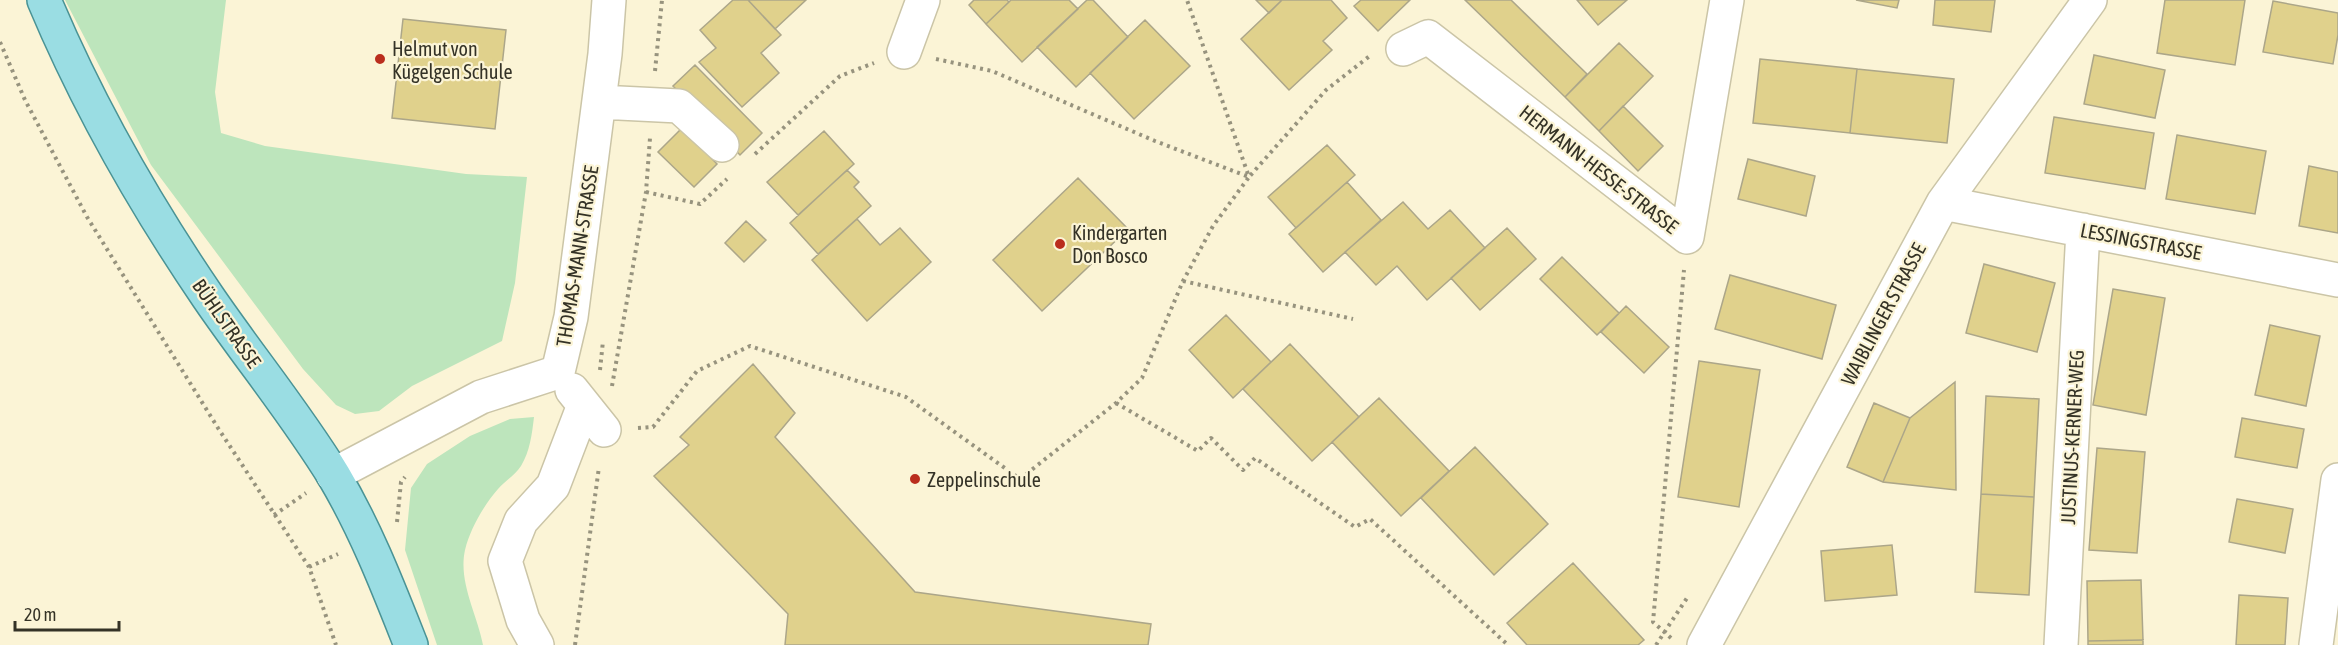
<svg xmlns="http://www.w3.org/2000/svg" width="2338" height="645" font-family="'Asap Condensed',sans-serif">
	<rect width="100%" height="100%" fill="#fbf4d6"/>
	<path fill="#bde5bc" d="M65 0H226L215 92 221 133 265 146 466 174 527 177 515 283 502 341 412 386 379 411 355 414 336 405 303 369 151 165Z
		M534 417C532 434 530 451 521 466 515 475 505 481 498 489 484 505 470 529 465 550 458 582 477 614 483 645H437L405 550 411 488 427 464 470 436 510 419Z"/>
	<path fill="#e0d18c" stroke="#aca689" stroke-width="1.5" d="M733 0H748L781 35 761 53 779 73 742 107 699 62 716 48 700 30Z
		M748 0H806L775 29Z
		M974 0H1007L1009 2 986 24 969 5Z
		M1011 0H1069L1078 9 1022 62 986 24Z
		M1087 0H1093L1128 37 1076 87 1037 47Z
		M1256 0H1282L1269 13Z
		M1282 0H1331L1347 18 1323 41 1332 50 1289 90 1241 39Z
		M1361 0H1410L1378 31 1354 6Z
		M1465 0H1511L1587 74 1565 97Z
		M1577 0H1627L1598 25Z
		M1856 0H1899L1897 8Z
		M1935 0H1995L1991 32 1933 25Z
		M2165 0H2245L2235 65 2157 53Z
		M2273 1 2338 13V35L2333 64 2263 52Z
		M403 19 506 30 495 129 392 118Z
		M1145 20 1190 66 1134 119 1090 73Z
		M1619 43 1653 76 1599 131 1565 97Z
		M2094 55 2165 70 2155 118 2084 104Z
		M1760 59 1857 69 1850 133 1753 123Z
		M695 65 762 133 740 155 673 86Z
		M1857 69 1954 79 1947 143 1850 133Z
		M1623 106 1663 146 1638 171 1599 131Z
		M2054 117 2154 133 2145 189 2045 173Z
		M682 128 717 164 694 187 658 152Z
		M824 131 854 164 798 215 767 182Z
		M2177 135 2266 151 2255 214 2166 199Z
		M1327 145 1355 175 1296 228 1268 197Z
		M1748 159 1815 176 1806 216 1738 199Z
		M2309 166 2338 172V233L2299 226Z
		M847 170 859 182 854 187 871 206 818 254 790 223Z
		M1078 178 1128 229 1042 311 993 260Z
		M1347 182 1381 220 1323 272 1289 234Z
		M1403 202 1428 229 1450 210 1485 248 1427 300 1397 266 1376 285 1345 252Z
		M857 219 880 245 900 228 931 262 867 321 812 260Z
		M746 221 766 240 744 262 725 243Z
		M1507 228 1536 259 1480 310 1451 278Z
		M1562 257 1619 313 1597 335 1540 279Z
		M1984 264 2055 283 2037 352 1966 333Z
		M1730 275 1836 305 1822 359 1715 329Z
		M2113 289 2165 298 2146 415 2093 405Z
		M1626 306 1669 347 1644 373 1601 332Z
		M1226 315 1271 362 1233 398 1189 350Z
		M2270 325 2320 336 2306 406 2255 395Z
		M1290 344 1359 417 1312 461 1243 389Z
		M1699 361 1760 370 1739 507 1678 497Z
		M753 364 795 413 775 437 915 592 1151 624 1148 645H785L788 614 654 476 689 445 680 437Z
		M1955 382 1956 490 1883 482 1910 418Z
		M1986 396 2039 399 2034 497 1981 494Z
		M1379 398 1449 471 1401 516 1332 442Z
		M1874 403 1910 418 1883 482 1847 467Z
		M2242 418 2304 429 2297 468 2235 457Z
		M1475 447 1548 524 1494 575 1421 498Z
		M2097 448 2145 452 2137 553 2089 550Z
		M1981 494 2034 497 2029 595 1975 592Z
		M2237 499 2293 509 2285 553 2229 542Z
		M1892 545 1897 595 1825 601 1821 551Z
		M1573 563 1644 640 1638 645H1527L1507 623Z
		M2141 580 2143 640 2088 641 2087 581Z
		M2239 595 2288 598 2285 645H2236Z
		M2143 640V645H2088V641Z"/>
	<g fill="none" stroke-linecap="round" stroke-linejoin="round">
		<g stroke="#cbc5a7" stroke-width="36">
			<path id="minor" d="M1403 49 1428 37 1687 237 1727 0
				M904 52 923 0
				M599 102 679 106 722 145
				M1943 203 2338 280
				M572 390 604 430
				M333 475 481 397 558 372 571 317 605 54 609 0
				M537 645 523 620 505 561 521 521 553 486 584 405
				M1704 645 1943 203 2090 0
				M2061 645 2083 230
				M2316 645 2338 480"/>
		</g>
		<g stroke="#4a9395" stroke-width="36">
			<path id="major" d="M44 0C88 105 144 203 208 297 249 357 296 414 334 476 366 530 388 587 411 645"/>
		</g>
		<path stroke="#97937e" stroke-width="4" stroke-dasharray="3 4.5" stroke-linecap="butt" d="M0 42 25 100 87 217 218 428 309 567 336 645
			M936 59 992 71 1155 141 1249 177 1326 90 1371 55
			M655 71 662 0
			M755 154 840 76 874 63
			M646 192 700 204 727 179
			M1183 281 1353 319
			M600 370 603 341
			M612 386 646 192 650 138
			M1116 403 1198 451 1211 438 1243 470 1255 458 1355 527 1370 519 1508 645
			M638 428 653 427 697 371 750 346 906 397 1020 479 1116 403 1142 378 1183 281 1213 226 1249 177 1187 0
			M274 515 306 493
			M397 522 401 482 405 477
			M309 567 338 554
			M1671 638 1653 622 1684 270
			M575 645 599 467
			M1656 645 1689 595"/>
		<use href="#minor" stroke="#fff" stroke-width="33"/>
		<use href="#major" stroke="#9adde3" stroke-width="33"/>
	</g>
	<g fill="#ba2d1d" stroke="#fbf4d6" stroke-width="2">
		<circle cx="380" cy="59" r="6"/>
		<circle cx="1060" cy="244" r="6"/>
		<circle cx="915" cy="479" r="6"/>
	</g>
	<g text-anchor="middle" dominant-baseline="central" stroke-width="4.5" stroke-linejoin="round" paint-order="stroke">
		<g font-size="20" fill="#343226" stroke="#fbf4d6" text-anchor="start">
			<text x="392" y="48">Helmut von<tspan x="392" dy="23">Kügelgen Schule</tspan></text>
			<text x="1072" y="232">Kindergarten<tspan x="1072" dy="23">Don Bosco</tspan></text>
			<text x="927" y="479">Zeppelinschule</text>
		</g>
		<g font-size="20" fill="#343226" stroke="#fbf4d6">
			<text transform="translate(1599 169) rotate(38)">HERMANN-HESSE-STRASSE</text>
			<text transform="translate(2141 241) rotate(11)">LESSINGSTRASSE</text>
			<text transform="translate(577 256) rotate(-81)">THOMAS-MANN-STRASSE</text>
			<text transform="translate(1883 314) rotate(-62)">WAIBLINGER STRASSE</text>
			<text transform="translate(227 323) rotate(55)">BÜHLSTRASSE</text>
			<text transform="translate(2072 437) rotate(-87)">JUSTINUS-KERNER-WEG</text>
		</g>
	</g>
	<path d="M15 621v9h104v-9" fill="none" stroke="#343226" stroke-width="3"/>
	<text x="24" y="621" font-size="18" fill="#343226" stroke="#fbf4d6" stroke-width="4.5" paint-order="stroke">20 m</text>
</svg>
